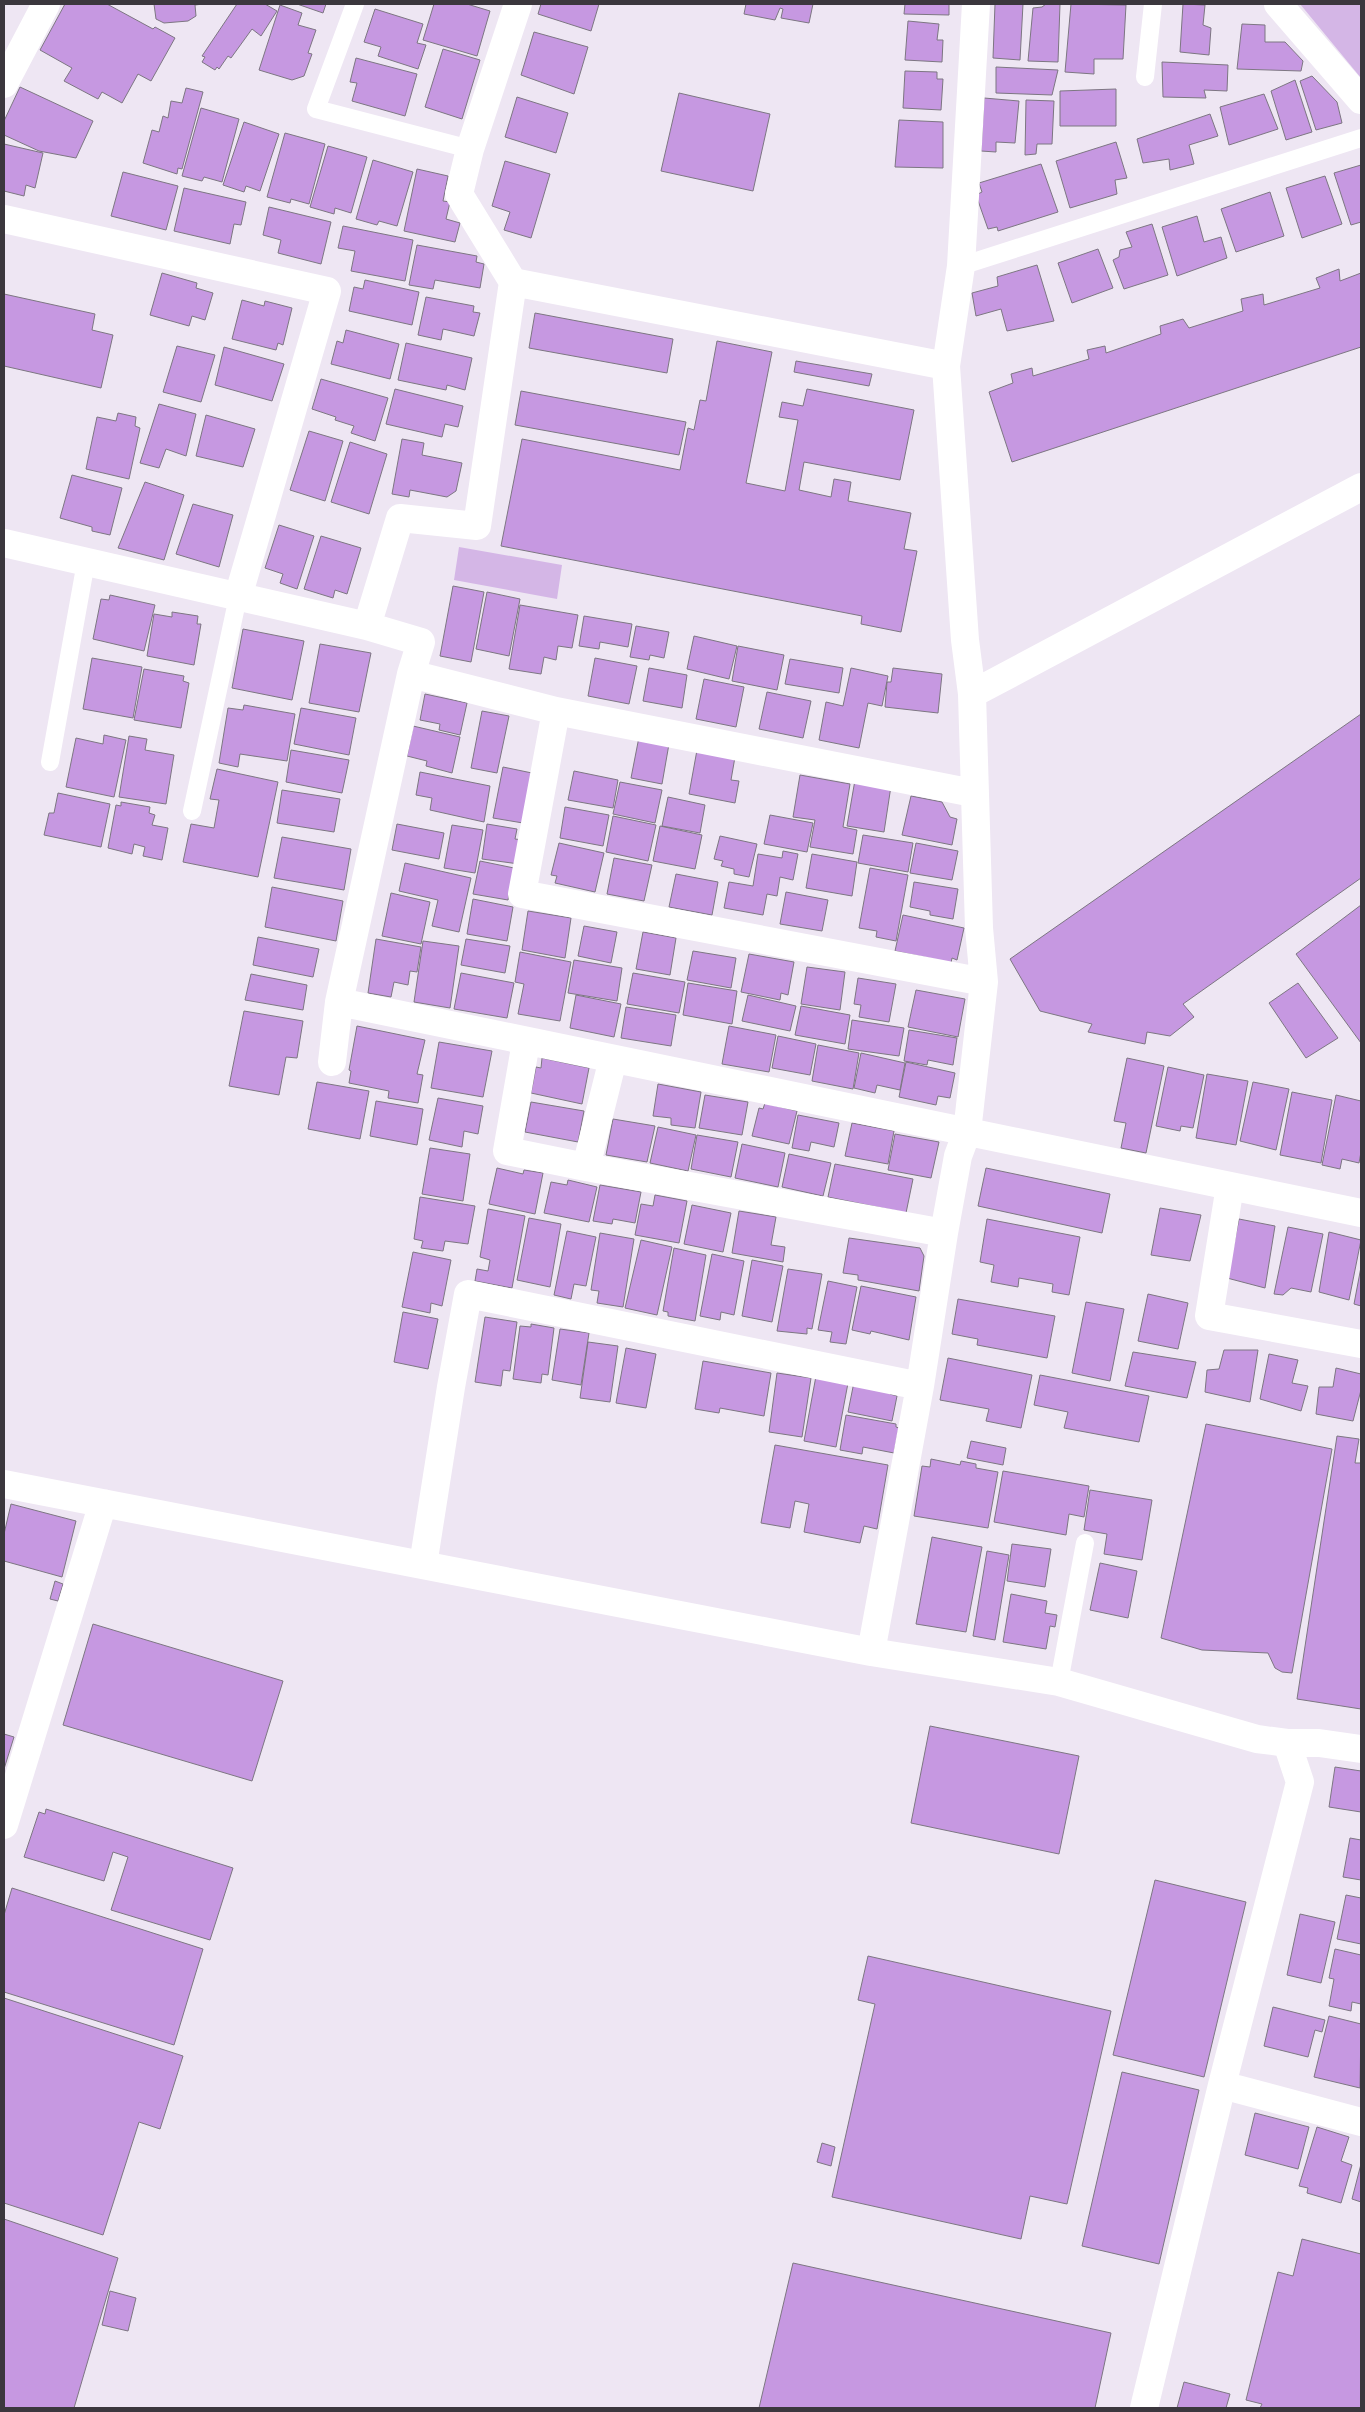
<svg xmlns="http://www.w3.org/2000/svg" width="1365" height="2412" font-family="Spectral,serif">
	<rect width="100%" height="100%" fill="#eee6f3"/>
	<path fill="#d4b6e6" d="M1300 4H1361V78Z
		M459 547 562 565 557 599 454 580Z"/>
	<path fill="#c698e1" stroke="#7d7682" d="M65 4H107L153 29 155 27 175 38 151 81 138 74 122 103 102 92 98 99 64 81 72 68 40 50Z
		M154 4H203L195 5 196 16 188 21 164 23 156 19Z
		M237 4H265L277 11 261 36 252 29 231 58 228 56 219 69 217 67 215 70 202 62 205 57 202 56Z
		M297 4H326L323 13Z
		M434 4H467L490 11 477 56 423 40Z
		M541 4H599L591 31 538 14Z
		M746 4H813L809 23 781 18 783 9 780 8 775 20 744 14Z
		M905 4H949V15L904 14Z
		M995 4H1023L1020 60 993 58Z
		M1046 4H1060L1058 62 1028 61 1033 8 1042 7Z
		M1071 4 1126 5 1123 59H1094V74L1065 72Z
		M1183 4 1205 5 1203 25 1211 28 1209 55 1180 52Z
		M280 5 302 13 298 25 316 30 308 53 312 54 304 76 292 80 259 70Z
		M375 9 423 24 417 43 426 45 418 69 378 56 381 47 364 42Z
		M908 21 939 24 937 40H943L942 62 905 60Z
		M1242 24 1265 25V42H1285L1303 61 1301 71 1237 69Z
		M534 32 588 47 574 94 521 75Z
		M443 49 480 60 462 119 425 107Z
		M356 58 417 74 405 116 352 101 357 83 350 82Z
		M1162 62 1228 65 1227 91 1204 90 1206 98 1163 97Z
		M996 67 1058 70 1052 95 996 93Z
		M905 71 937 72V79H943L941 110 903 108Z
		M1312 76 1337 102 1342 123 1316 130 1300 81Z
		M1295 80 1312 132 1286 140 1271 91Z
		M20 87 93 121 76 158 39 151 4 135V121Z
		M186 88 203 92 182 169 178 168 177 174 143 163 152 130 159 132 163 116 168 118 171 101 182 103Z
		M1116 89V126H1060V91Z
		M679 93 770 114 753 191 661 171Z
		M1264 94 1278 129 1229 145 1220 107Z
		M517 97 568 113 556 153 505 137Z
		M984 98 1019 101 1015 143 996 142V152L981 151Z
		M1026 100 1054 101 1052 144H1037L1036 154 1025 155Z
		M201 108 239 119 222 182 204 177 202 181 182 176Z
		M1210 114 1218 136 1189 145 1194 164 1170 170 1169 159 1143 163 1137 139Z
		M899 120 943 122V168L895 167Z
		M244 122 279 134 260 191 246 186 244 192 223 185Z
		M285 133 325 144 309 204 291 199 290 203 267 197Z
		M1116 142 1127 178 1115 180 1117 194 1070 208 1056 161Z
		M4 144 43 153 35 188 26 185 24 196 4 191Z
		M328 146 367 157 351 213 335 208 334 214 310 207Z
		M373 160 413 172 397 226 379 221 377 225 356 219Z
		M505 161 550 174 531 238 504 230 510 212 492 206Z
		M1041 164 1058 212 998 231 997 227 988 229 976 195 982 192 979 183Z
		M1361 165V222L1351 225 1334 173Z
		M417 169 448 176 443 201 450 202 446 219 460 223 455 242 404 231Z
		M123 172 178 186 166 230 111 216Z
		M1325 176 1342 224 1302 238 1286 188Z
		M184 188 246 202 241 225 234 224 230 244 174 231Z
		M1270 192 1284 236 1236 252 1221 209Z
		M269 207 331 222 321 264 278 253 281 240 263 235Z
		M1197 216 1204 242 1221 237 1227 258 1177 276 1162 227Z
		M1152 224 1168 275 1124 289 1113 260 1119 257 1120 250 1132 247 1126 232Z
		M343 226 413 240 405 281 351 271 355 251 338 248Z
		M417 245 477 256 476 262 484 264 480 288 435 280 433 289 409 285Z
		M1098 249 1113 288 1072 303 1058 263Z
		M1037 265 1054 321 1007 331 1001 309 976 316 972 293 998 286 997 277Z
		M1339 269 1340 281 1361 273V347L1012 462 989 392 1013 383 1011 374 1032 368 1033 376 1089 359 1087 350 1105 346 1106 353 1161 334 1160 326 1183 319 1189 328 1243 311 1241 299 1263 294 1264 305 1320 288 1316 278Z
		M162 273 197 283 196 288 213 293 205 320 192 316 189 326 150 315Z
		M365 280 419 292 412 325 349 311 354 287 363 289Z
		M4 294 95 314 92 330 113 335 101 388 4 366Z
		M426 297 474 306 473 312 480 313 474 336 443 329 441 340 418 335Z
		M242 300 264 306 265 301 292 308 283 345 278 343 276 350 232 339Z
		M535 313 673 339 667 373 529 348Z
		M346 330 399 344 390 379 331 364 337 341 343 343Z
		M717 341 772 352 746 483 785 491 798 420 779 417 782 402 803 406 807 389 914 410 900 480 804 462 799 490 831 497 834 479 851 482 848 501 911 513 904 549 917 551 901 632 861 624 862 616 501 546 522 439 680 470 688 428 694 430 700 400 706 401Z
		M406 343 472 358 465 390 447 385 446 390 398 380Z
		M177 346 215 355 201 402 163 392Z
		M224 347 284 364 272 401 215 385Z
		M796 361 872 374 869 386 794 372Z
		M321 379 388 398 375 441 351 433 354 426 335 420 336 417 312 409Z
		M395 389 463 406 458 427 445 424 442 437 386 424Z
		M521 391 686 422 679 455 515 425Z
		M159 404 196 414 186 456 166 449 159 468 140 463Z
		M118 413 136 417 135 426 140 428 129 479 86 469 97 417 116 421Z
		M206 415 255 429 243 467 196 456Z
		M309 431 343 441 325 501 290 490Z
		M402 439 424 443 422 455 462 463 456 491 447 497 410 490 409 497 392 494Z
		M350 442 387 454 369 514 331 502Z
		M72 475 122 488 110 535 92 531V527L60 518Z
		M145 482 184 495 164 560 118 548Z
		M193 504 233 515 219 567 176 554Z
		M279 525 314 536 297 589 280 583 283 574 265 568Z
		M321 536 361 548 347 594 335 590 333 598 304 589Z
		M453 586 484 592 471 662 440 656Z
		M487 592 520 599 509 656 476 649Z
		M110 595 155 605 144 651 93 639 101 599 109 600Z
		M520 605 578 615 572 648 558 646 556 660 544 657 541 674 509 669Z
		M172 612 198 616 197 624H201L194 665 147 656 154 614 172 617Z
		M584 616 632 624 628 647 600 642 599 649 579 646Z
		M636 626 669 632 664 658 650 655 649 660 630 657Z
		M243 629 304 641 292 700 232 688Z
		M694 636 737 646 729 679 687 669Z
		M320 644 371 653 359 712 309 703Z
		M738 646 784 655 777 690 732 681Z
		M92 658 142 667 133 718 83 709Z
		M595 658 637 666 629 704 588 696Z
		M790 659 843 668 839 693 785 684Z
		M649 668 687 675 682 708 643 701Z
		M851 668 888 676 882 706 868 703 859 748 819 740 826 702 843 706Z
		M893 668 942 674 938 713 885 707 887 682H891Z
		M144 669 184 676 183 681 189 683 181 728 134 720Z
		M704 679 744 687 736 727 696 719Z
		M767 692 811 701 803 738 759 729Z
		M425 694 467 703 460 735 439 730 440 724 420 720Z
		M244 705 295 714 287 761 240 754 238 767 219 763 228 708 243 710Z
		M301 708 356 718 349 755 294 744Z
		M482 711 509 716 497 773 471 768Z
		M1361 714V878L1183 1004 1194 1017 1170 1036 1147 1032 1145 1044 1088 1032 1092 1024 1040 1011 1010 959Z
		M413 726 460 737 452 773 426 766 427 761 407 756Z
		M104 735 126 740 114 797 66 787 76 738 103 744Z
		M129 736 147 739 145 750 174 755 166 804 119 797Z
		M639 737 669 744 662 784 631 778Z
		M291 750 349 760 342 793 286 782Z
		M697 750 735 757 731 780 739 781 735 803 689 794Z
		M503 767 532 773 523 823 493 818Z
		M217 769 278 782 258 877 183 862 191 824 214 828 219 800 210 799Z
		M574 771 618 780 613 808 568 800Z
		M420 772 490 786 484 822 430 810 432 798 416 795Z
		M800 775 850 784 843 827 857 830 853 854 810 847 815 820 793 817Z
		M855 780 891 786 884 832 847 826Z
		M620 782 662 790 655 823 613 814Z
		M282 790 340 799 334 832 277 823Z
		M58 793 110 804 101 847 44 835 49 813H54Z
		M911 796 942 802 950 817 957 819 952 845 902 835Z
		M668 797 705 805 700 833 662 826Z
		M121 802 150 807 149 813 155 815 152 825 168 828 162 860 143 856 145 847 134 844 132 854 108 848 116 805 121 806Z
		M565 807 609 815 603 846 560 838Z
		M770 815 813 823 807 852 764 844Z
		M613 816 656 825 648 861 606 852Z
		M397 824 444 833 439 859 392 850Z
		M487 824 517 829 515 839 523 840 519 864 482 859Z
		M452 825 483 830 475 873 444 868Z
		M660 826 702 835 695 869 653 861Z
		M863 835 913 843 908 872 858 863Z
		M720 836 757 844 749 877 734 874V869L721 866 723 861 714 859Z
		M282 837 351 849 344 890 274 878Z
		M559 843 604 853 595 892 555 883 557 876 551 875Z
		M916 843 958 851 952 880 910 873Z
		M783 851 798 854 793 880 780 877 777 896 767 894 763 915 724 908 729 882 753 886 758 854 782 858Z
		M812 854 857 862 852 896 806 888Z
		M614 858 652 865 644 901 607 894Z
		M480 861 514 868 508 900 473 894Z
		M405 863 471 878 459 932 432 926 438 900 399 891Z
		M870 868 908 875 896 941 876 937 877 931 859 928Z
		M676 874 718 882 712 915 669 907Z
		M914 882 958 889 953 919 930 915V911L910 907Z
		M272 887 343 901 336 941 265 927Z
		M786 892 828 900 822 931 780 924Z
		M391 893 430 902 421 944 382 936Z
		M473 899 513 907 507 941 467 934Z
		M1361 905V1043L1296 954Z
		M528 911 571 918 565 958 522 950Z
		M903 915 964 928 957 960 952 958 951 963 895 951Z
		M584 926 617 932 611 963 578 956Z
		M643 932 676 938 670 975 636 969Z
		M258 937 319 949 313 977 253 965Z
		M376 939 421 947 417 972 410 971 408 985 394 982 391 997 368 993Z
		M466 939 510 946 505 973 461 965Z
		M423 941 459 946 450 1008 414 1002Z
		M693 951 736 958 731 988 687 980Z
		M520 952 571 962 560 1021 518 1014 524 984 515 982Z
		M749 954 794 962 788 995 781 993 780 1000 741 992Z
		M574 960 622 968 617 1001 568 993Z
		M807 967 845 972 840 1010 801 1004Z
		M461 973 514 983 507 1018 454 1009Z
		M633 973 685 982 679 1013 627 1004Z
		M251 974 307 985 303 1010 245 1000Z
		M858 978 896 984 889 1022 859 1017 861 1005 854 1004Z
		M688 983 737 991 732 1024 683 1015Z
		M1298 983 1338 1038 1306 1058 1269 1003Z
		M916 990 965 999 958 1037 908 1027Z
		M576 995 621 1004 614 1037 570 1028Z
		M748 995 796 1006 790 1031 742 1021Z
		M801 1006 850 1015 845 1044 795 1035Z
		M626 1007 676 1015 671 1046 621 1038Z
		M244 1011 303 1021 297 1058 286 1057 279 1095 229 1086Z
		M852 1020 904 1028 899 1056 848 1049Z
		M357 1026 425 1040 417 1074 423 1075 418 1103 388 1098 389 1091 349 1083 351 1071 349 1070Z
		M729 1026 776 1035 769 1072 722 1064Z
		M909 1030 957 1038 953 1065 928 1060 927 1065 904 1061Z
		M778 1036 816 1044 810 1075 772 1068Z
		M439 1042 492 1051 483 1097 431 1088Z
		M818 1045 859 1053 853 1089 812 1081Z
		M861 1053 905 1063 900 1090 877 1085 875 1093 854 1088Z
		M542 1058 589 1068 582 1104 531 1093 536 1067 541 1068Z
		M1127 1058 1164 1066 1146 1153 1121 1148 1126 1123 1114 1121Z
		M906 1062 955 1073 950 1098 938 1096 936 1105 899 1097Z
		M1168 1067 1204 1075 1193 1128 1181 1126 1180 1131 1156 1126Z
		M1207 1074 1248 1081 1236 1145 1196 1138Z
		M317 1082 369 1091 360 1139 308 1129Z
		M1253 1082 1289 1089 1276 1150 1240 1141Z
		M658 1084 701 1092 695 1128 671 1125V1118L653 1116Z
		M1292 1092 1332 1100 1321 1163 1280 1155Z
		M705 1095 748 1102 742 1135 699 1128Z
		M1336 1095 1361 1101V1152L1359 1163 1342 1159 1340 1169 1322 1165Z
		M438 1098 483 1106 478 1134 464 1131 462 1147 429 1140Z
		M376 1101 423 1109 417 1145 370 1136Z
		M531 1102 584 1111 578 1142 525 1132Z
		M765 1103 797 1111 789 1144 752 1136 759 1108 763 1109Z
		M798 1115 839 1123 834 1147 811 1142 809 1151 792 1148Z
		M613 1119 655 1126 647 1162 606 1155Z
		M852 1123 894 1131 888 1164 845 1156Z
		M658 1127 696 1135 688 1171 650 1163Z
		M895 1134 939 1142 931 1178 888 1170Z
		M697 1135 738 1142 731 1177 691 1169Z
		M742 1144 785 1153 778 1187 735 1178Z
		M430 1148 470 1154 463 1201 422 1194Z
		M789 1154 831 1163 823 1196 782 1187Z
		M835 1164 913 1179 906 1213 828 1197Z
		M497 1168 523 1174 524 1170 543 1173 535 1214 489 1204Z
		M986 1168 1110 1194 1102 1233 978 1206Z
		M568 1180 597 1187 589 1222 544 1213 551 1182 567 1185Z
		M600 1185 641 1192 635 1223 613 1219 612 1224 593 1221Z
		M655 1195 687 1201 679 1243 635 1235 641 1204 653 1206Z
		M420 1197 475 1206 468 1244 445 1241 443 1251 421 1248 423 1241 414 1239Z
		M692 1205 731 1213 723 1252 684 1244Z
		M1160 1208 1201 1215 1190 1261 1151 1255Z
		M488 1209 525 1216 512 1288 475 1281 477 1269 488 1271 490 1260 480 1257Z
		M739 1211 776 1217 771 1245 785 1247 783 1262 732 1253Z
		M529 1218 561 1224 550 1287 517 1280Z
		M987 1219 1080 1237 1069 1295 1052 1292 1053 1284 1019 1278 1018 1287 991 1282 994 1265 980 1262Z
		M1239 1219 1275 1226 1265 1288 1227 1278Z
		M1288 1227 1323 1234 1311 1292 1291 1288 1283 1295 1274 1294Z
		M567 1231 596 1237 586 1286 574 1284 571 1299 554 1295Z
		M1329 1232 1361 1240 1349 1300 1319 1292Z
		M600 1233 634 1239 623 1307 597 1303 599 1291 591 1290Z
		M849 1238 920 1248 924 1256 919 1291 858 1280V1275L843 1273Z
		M641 1240 672 1247 657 1315 625 1308Z
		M674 1248 706 1255 695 1321 668 1316V1312L663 1311Z
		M413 1252 451 1260 442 1306 431 1303 430 1313 402 1307Z
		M712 1254 744 1261 734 1315 721 1312 720 1320 700 1316Z
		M752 1260 783 1266 772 1322 742 1316Z
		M1361 1267V1306L1354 1304Z
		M788 1269 822 1274 812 1329 807 1328V1334L777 1331Z
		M828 1281 857 1287 846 1344 830 1342 832 1332 818 1330Z
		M861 1286 916 1297 909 1340 871 1331 870 1334 852 1330Z
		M1148 1294 1188 1303 1178 1349 1138 1341Z
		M958 1299 1055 1316 1047 1358 977 1345 978 1339 952 1334Z
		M1086 1302 1124 1309 1110 1381 1072 1373Z
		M403 1312 438 1319 428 1369 394 1362Z
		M485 1317 517 1322 510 1371 503 1370 501 1386 475 1382Z
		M531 1324 554 1328 548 1375 542 1374 541 1383 513 1379 520 1326 531 1327Z
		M560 1329 589 1333 581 1385 552 1380Z
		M588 1342 618 1346 610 1402 580 1398Z
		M626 1348 656 1354 646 1408 616 1403Z
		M1224 1350H1258L1250 1402 1205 1392 1207 1370 1219 1369Z
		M1133 1352 1196 1362 1187 1398 1125 1386Z
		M1269 1354 1298 1360 1292 1383 1308 1386 1301 1411 1260 1399Z
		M948 1358 1032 1375 1021 1428 986 1421 989 1409 940 1400Z
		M703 1361 771 1373 764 1416 720 1408 719 1413 695 1409Z
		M1336 1368 1361 1374V1390L1353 1421 1316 1414 1319 1387H1333Z
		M777 1373 811 1378 802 1437 769 1432Z
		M1040 1375 1149 1396 1139 1442 1064 1428 1068 1412 1034 1405Z
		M816 1376 848 1383 836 1447 804 1441Z
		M854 1382 892 1389 890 1394 897 1396 892 1421 848 1412Z
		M846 1415 896 1424V1427L899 1428 894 1453 863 1447 862 1454 840 1450Z
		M1206 1424 1332 1449 1292 1673 1282 1672 1275 1668 1268 1653 1202 1650 1161 1638Z
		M1337 1436 1359 1439 1355 1463H1361V1709L1297 1699Z
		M971 1441 1006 1448 1003 1465 967 1458Z
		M775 1445 888 1465 877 1529 864 1526 860 1543 804 1532 809 1504 795 1501 790 1528 761 1523Z
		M931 1459 960 1465 961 1461 976 1464V1468L998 1472 988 1528 914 1516 922 1466 930 1467Z
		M1003 1471 1089 1486 1084 1517 1069 1514 1066 1535 994 1522Z
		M1090 1490 1152 1500 1142 1560 1104 1554 1107 1534 1084 1530Z
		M11 1504 76 1521 62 1577 4 1561V1534Z
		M932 1537 982 1547 966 1632 916 1624Z
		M1012 1544 1051 1549 1045 1587 1007 1581Z
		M987 1551 1009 1555 995 1640 973 1636Z
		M1100 1563 1137 1571 1128 1618 1090 1610Z
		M55 1581 63 1584 58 1601 50 1599Z
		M1011 1594 1047 1601 1045 1613 1057 1615 1055 1627 1050 1626 1046 1649 1003 1642Z
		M93 1624 283 1681 252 1781 63 1725Z
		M930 1726 1079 1756 1059 1854 911 1823Z
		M4 1734 14 1737 4 1769Z
		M1335 1767 1361 1771V1812L1329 1807Z
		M46 1809 233 1868 210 1940 111 1910 128 1857 113 1852 104 1881 24 1857 39 1812 45 1814Z
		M1350 1838 1361 1840V1880L1343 1877Z
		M1155 1880 1246 1902 1204 2077 1113 2055Z
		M12 1888 203 1949 174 2045 4 1992V1915Z
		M1346 1895 1361 1898V1944L1337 1939Z
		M1300 1914 1335 1922 1321 1983 1287 1975Z
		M1335 1949 1361 1955V2004L1352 2002 1351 2011 1329 2006 1334 1979 1329 1978Z
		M868 1956 1111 2011 1067 2204 1030 2196 1021 2239 832 2197 875 2004 858 2000Z
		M4 1998 183 2056 160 2129 139 2122 103 2235 4 2203Z
		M1273 2007 1325 2020 1322 2032 1315 2030 1308 2057 1264 2046Z
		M1329 2016 1361 2024 1360 2088 1314 2077Z
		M1122 2072 1199 2090 1159 2264 1082 2246Z
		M1255 2113 1309 2127 1298 2169 1245 2155Z
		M1317 2127 1349 2137 1341 2161 1352 2165 1341 2203 1307 2193 1308 2188 1299 2186Z
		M822 2143 835 2147 831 2166 817 2162Z
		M1361 2164V2202L1352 2199Z
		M4 2219 118 2258 74 2408H4Z
		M1302 2239 1361 2254V2408H1260L1262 2404 1246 2400 1278 2272 1293 2276Z
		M793 2263 1111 2333 1095 2408H759Z
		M110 2291 136 2298 128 2331 102 2325Z
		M1184 2382 1230 2394 1226 2408H1177Z"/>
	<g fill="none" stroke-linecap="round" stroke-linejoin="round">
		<path stroke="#fff" stroke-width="18" d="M355 4 316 109 470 149
			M1145 77 1153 4
			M961 266 1361 138
			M50 762 86 562
			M192 811 238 597
			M1059 1682 1085 1543"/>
		<path stroke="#fff" stroke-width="28" d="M1278 4 1361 100
			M4 84 46 4
			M4 219 327 291 238 597
			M513 282 459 194 470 149 518 4
			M4 543 367 626 421 642 411 674 556 711 973 793
			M367 626 400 518 477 526 513 282 946 366
			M411 674 339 1002 1361 1213
			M972 694 1361 487
			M556 711 522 894 984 982
			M526 1042 507 1151 586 1167
			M613 1059 586 1167 944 1233
			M332 1062 339 1002
			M1230 1186 1209 1316 1361 1344
			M4 1484 871 1652 1059 1682 1257 1739 1287 1743 1300 1782 1222 2085 1144 2408
			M423 1565 451 1387 468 1294 920 1386
			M871 1652 920 1386 944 1233 958 1156 967 1132 984 982 979 928 972 694 965 640 946 366 961 266 976 4
			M1287 1743H1319L1361 1749
			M4 1825 103 1503
			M1222 2085 1361 2122"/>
	</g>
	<rect width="1365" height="2412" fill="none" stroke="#3b373d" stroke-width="10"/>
</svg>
